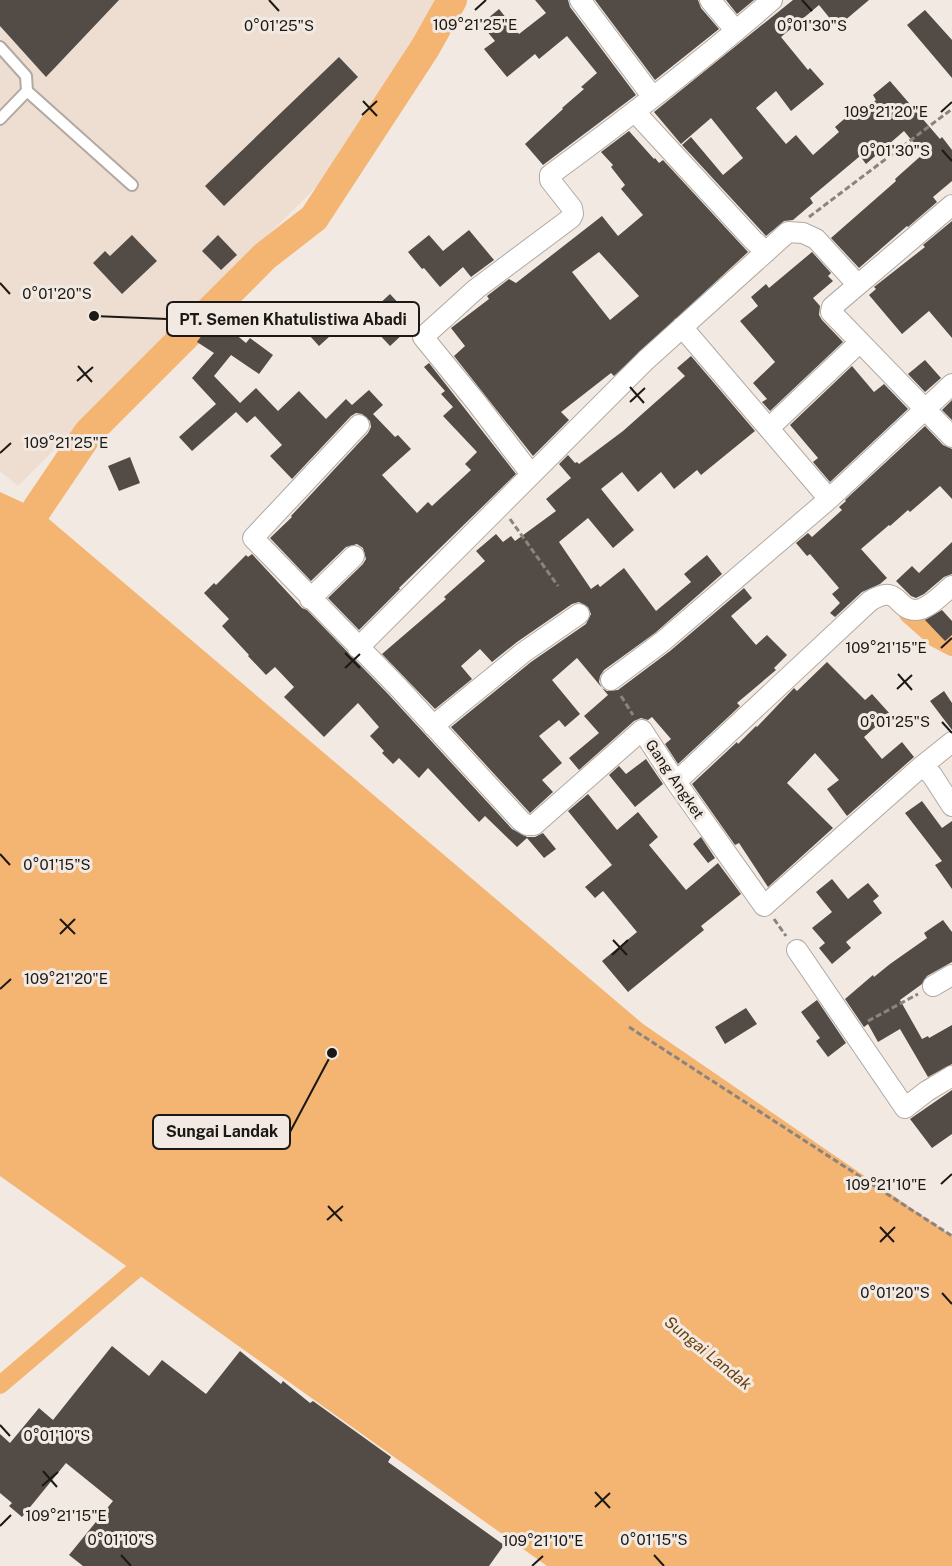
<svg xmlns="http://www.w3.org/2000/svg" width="952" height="1566" font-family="'Public Sans',sans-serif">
	<rect width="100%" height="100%" fill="#f2eae2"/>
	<path fill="#edded1" d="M0 0H441L343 160 18 486 0 471Z"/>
	<path fill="#f4b472" d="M0 492 37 509 643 1024 952 1236V1566H547L0 1176Z"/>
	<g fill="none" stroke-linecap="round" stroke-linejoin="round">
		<path stroke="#f4b472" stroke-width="18" d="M908 614 935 638 952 647
			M0 1385 134 1271 149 1253"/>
		<path stroke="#f4b472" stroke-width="30" d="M37 509 89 432 265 256 314 218 425 48 452 0"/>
	</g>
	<path fill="#534c46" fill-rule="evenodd" d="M0 0H119L46 77 0 26Z
		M535 0H568L570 7 636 95 543 165 525 144 563 109 562 108 584 89 581 87 597 73 567 36 539 59 535 54 507 77 484 49 495 41 481 24 499 9 519 34 546 13Z
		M595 0H698L701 8 719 29 655 80Z
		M726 0H754L737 14Z
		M793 0H869L837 27 819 5 781 37 808 70 810 68 824 84 791 111 776 91 756 108 786 144 796 135 813 155 839 132 835 127 850 114 854 119 876 100 873 95 890 81 940 139 942 137 952 150V181L933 197 937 202 908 227 907 226 859 268 831 238 896 181 895 179 923 154 904 131 866 164 860 156 810 198 813 203 793 220 784 221 766 236 682 145 691 137 723 175 743 158 711 118 681 144 654 112Z
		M925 10 952 40V78L907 25Z
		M339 57 358 77 224 206 205 186Z
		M629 131 654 159 655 158 659 163 663 160 748 252 614 376 611 373 561 412 569 420 533 456 454 356 465 346 451 328 489 299 487 296 509 279 516 283 602 216 618 236 643 215 621 189 625 185 611 167 613 165 601 152ZM599 252 639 296 610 320 572 272Z
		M952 221V338L929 311 902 334 869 295 876 289 874 287 925 247 923 245Z
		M469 230 494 260 471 277 463 267 440 287 424 268 422 269 408 252 429 235 443 251Z
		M132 235 157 261 122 294 93 263 105 251 110 256Z
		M218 235 237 255 221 270 202 251Z
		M812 252 831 273 828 276 833 281 813 298 820 306 819 315 822 320 843 342 770 411 762 402 767 399 753 383 775 362 740 321 758 306 751 297 766 284 769 288Z
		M390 294 416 322 390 346 364 318Z
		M309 315 329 337 319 346 299 324Z
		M215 317 246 343 250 338 273 355 259 374 231 355 214 376 240 403 256 388 278 411 299 391 326 419 346 399 352 405 369 390 383 405 373 414 395 437 398 435 411 449 382 475 417 513 428 502 432 506 471 470 465 464 477 452 443 416 453 407 441 394 445 391 424 367 429 363 516 474 399 588 400 589 359 630 328 598 363 564 366 559 363 548 357 544 346 547 311 581 270 538 292 517 291 516 368 433 371 427 370 421 362 414 356 413 351 416 292 479 270 456 282 445 255 416 247 423 236 412 192 451 179 437 216 404 192 378 214 353 197 342Z
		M691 356 755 431 701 475 697 470 674 489 661 472 638 492 622 472 601 489 634 530 613 548 588 518 559 542 591 589 598 584 600 587 624 568 656 611 691 582 684 574 707 555 722 574 655 633 604 670 600 676 599 682 602 688 607 691 618 690 670 651 744 588 752 598 731 616 756 645 767 635 787 655 774 668 776 670 737 703 740 706 678 764 665 744 671 739 652 717 648 720 641 718 634 721 579 770 569 758 599 733 584 716 608 695 577 658 552 680 580 714 565 727 559 720 539 736 562 763 542 780 553 792 530 813 451 727 531 662 586 624 591 614 588 607 579 602 572 604 517 642 492 662 480 649 461 666 472 679 435 709 382 654 446 599 444 597 485 561 476 551 496 534 503 542 511 536 515 541 556 511 546 499 571 478 559 464 568 455 575 463 577 462 579 464 623 431 685 376 677 368Z
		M925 360 941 378 925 392 908 374Z
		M852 366 874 392 884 384 908 409 830 482 813 462 818 458 790 425Z
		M952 400V420L942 410Z
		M925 426 943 445 952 449V499L940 486 910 512 908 510 890 526 889 525 861 549 887 578 880 584 862 592 835 617 830 613 840 603 832 594 839 588 810 554 807 556 796 543 808 533 812 537 842 510 839 507 846 501 845 500Z
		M130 457 140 483 119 491 108 466Z
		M952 542V574L944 577 924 594 916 598 911 596 896 581 912 566 919 573Z
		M252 554 302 608 307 610 389 695 512 829 527 837H535L543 833 556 849 544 858 527 838 517 847 485 816 479 822 428 768 419 778 399 758 393 764 382 753 384 751 370 736 379 727 358 703 324 737 284 697 294 687 275 667 266 675 248 656 249 655 222 626 229 619 204 593 214 583 216 585 246 555 248 557Z
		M942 610 952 621V635L945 641 925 620Z
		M827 662 865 700 872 694 890 714 864 737 882 759 902 742 914 757 847 816 827 789 839 780 815 753 787 783 833 828 768 887 739 843 735 845 692 784 737 742 738 744 756 726 757 727 794 688 797 691Z
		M944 691 952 703V730L930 701Z
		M646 759 663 784 635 807 609 775 619 766 626 774Z
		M588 794 617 830 638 812 658 837 649 845 686 890 718 863 741 894 701 926 704 930 628 992 602 961 637 932 603 891 595 898 585 887 612 865 568 811Z
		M922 801 942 828 952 821V889L935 865 942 861 905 813Z
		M701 837 715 858 708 863 693 844Z
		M832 879 848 899 868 883 879 896 873 901 882 913 846 942 851 948 832 964 819 948 825 943 812 928 832 912 816 892Z
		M943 920 952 932V962L927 976 922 984 900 1000 922 1039 928 1036 929 1038 952 1025V1064L928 1077 900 1029 878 1042 868 1024 864 1027 845 999 873 975 874 977 890 964 927 938 924 933Z
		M817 1000 846 1043 828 1057 816 1041 820 1038 801 1012Z
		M746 1008 757 1024 725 1044 715 1027Z
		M952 1090V1134L932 1148 910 1119Z
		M112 1346 149 1376 162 1360 206 1394 240 1351 281 1384 283 1381 310 1403 313 1401 391 1457 388 1462 504 1545 489 1566H83L69 1555 113 1501 66 1463 22 1517 9 1506 12 1503 0 1493V1434L10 1443 39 1408 53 1420Z"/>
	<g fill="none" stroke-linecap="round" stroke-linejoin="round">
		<g stroke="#b1a9a2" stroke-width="14">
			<path id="service" d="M0 47 26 76 27 91 0 119
				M27 91 132 185"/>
		</g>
		<g stroke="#b1a9a2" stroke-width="22">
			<path id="minor" d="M580 0 652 96
				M710 0 736 31
				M635 112 753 240 766 252
				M952 205 832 307 831 312 952 437
				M682 327 829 499
				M359 425 253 538 398 687 521 821 527 825H534L642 730 676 782 764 906 922 766 932 775 952 806
				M769 428 860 342
				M531 474 476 402 423 337 476 289 571 218 573 214 572 208 550 180V175C626 119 701 62 772 0
				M310 599 354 556
				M358 648 646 360 788 232 803 233 816 239 857 284
				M611 680 662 642 829 499 952 384
				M433 726 524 652 579 614
				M922 766 952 742
				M676 782 870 601C900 583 895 610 916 610 929 609 943 593 952 586
				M797 950 905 1108 927 1091 952 1076
				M933 986 952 975"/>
		</g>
		<path stroke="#89847e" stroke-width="3" stroke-dasharray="6 3" stroke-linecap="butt" d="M809 217 952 109
			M510 519 558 586
			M621 696 633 715
			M774 919 786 936
			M868 1021 918 994
			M629 1027 952 1236"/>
		<use href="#service" stroke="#fff" stroke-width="10"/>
		<use href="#minor" stroke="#fff" stroke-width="20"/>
	</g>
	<path fill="none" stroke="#1b1815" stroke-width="2" d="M269 0 279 11M802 0 812 11M475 10 486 0M363 101 377 116M941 112 952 102M362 115 377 101M942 150 952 161M0 283 10 294M78 366 92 382M77 381 93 367M630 387 644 403M630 402 645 388M0 453 11 443M941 648 952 638M345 653 360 668M345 668 360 654M898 674 912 690M897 689 912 675M942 722 952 733M0 854 10 865M60 919 75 934M60 934 75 919M613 940 627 955M612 955 628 940M0 989 11 979M941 1184 952 1174M328 1206 342 1221M327 1220 343 1206M880 1227 894 1242M880 1242 895 1227M942 1293 952 1304M0 1425 10 1436M43 1471 57 1487M42 1486 58 1472M595 1492 610 1508M595 1507 610 1493M0 1526 11 1515M121 1555 131 1566M654 1555 664 1566M532 1566 543 1556"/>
	<g text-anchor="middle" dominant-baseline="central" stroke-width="6" stroke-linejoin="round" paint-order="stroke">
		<g font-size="15" fill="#1b1815" stroke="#f2eae2">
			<text transform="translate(675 779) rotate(56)">Gang Angket</text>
		</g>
		<g font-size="16" font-style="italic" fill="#69400c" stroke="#f2eae2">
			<text transform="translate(708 1353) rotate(39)">Sungai Landak</text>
		</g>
	</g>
	<g font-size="15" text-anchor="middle" fill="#1b1815" stroke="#f2eae2" stroke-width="6" stroke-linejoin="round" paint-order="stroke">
		<text x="475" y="30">109°21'25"E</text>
		<text x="279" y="31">0°01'25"S</text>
		<text x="812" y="31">0°01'30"S</text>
		<text x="886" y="117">109°21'20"E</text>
		<text x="895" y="156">0°01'30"S</text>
		<text x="57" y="299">0°01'20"S</text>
		<text x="66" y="448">109°21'25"E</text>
		<text x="886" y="653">109°21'15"E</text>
		<text x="895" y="727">0°01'25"S</text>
		<text x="57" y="870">0°01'15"S</text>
		<text x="66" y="984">109°21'20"E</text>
		<text x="886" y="1190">109°21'10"E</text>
		<text x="895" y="1298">0°01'20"S</text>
		<text x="57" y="1441">0°01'10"S</text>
		<text x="66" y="1521">109°21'15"E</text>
		<text x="121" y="1545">0°01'10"S</text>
		<text x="654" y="1545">0°01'15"S</text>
		<text x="543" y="1546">109°21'10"E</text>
	</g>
	<path fill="none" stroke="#1b1815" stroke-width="2" d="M94 316L167 319M332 1053L290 1132"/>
	<g fill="#1b1815" stroke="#f2eae2" stroke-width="2">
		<circle cx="94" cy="316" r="6"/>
		<circle cx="332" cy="1053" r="6"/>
	</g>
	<g fill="#f2eae2" stroke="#1b1815" stroke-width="2">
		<rect x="167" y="302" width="252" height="34" rx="6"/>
		<rect x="153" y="1115" width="137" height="34" rx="6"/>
	</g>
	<g font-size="16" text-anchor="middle" font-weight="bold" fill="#1b1815">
		<text x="293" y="325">PT. Semen Khatulistiwa Abadi</text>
		<text x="222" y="1137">Sungai Landak</text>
	</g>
</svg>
